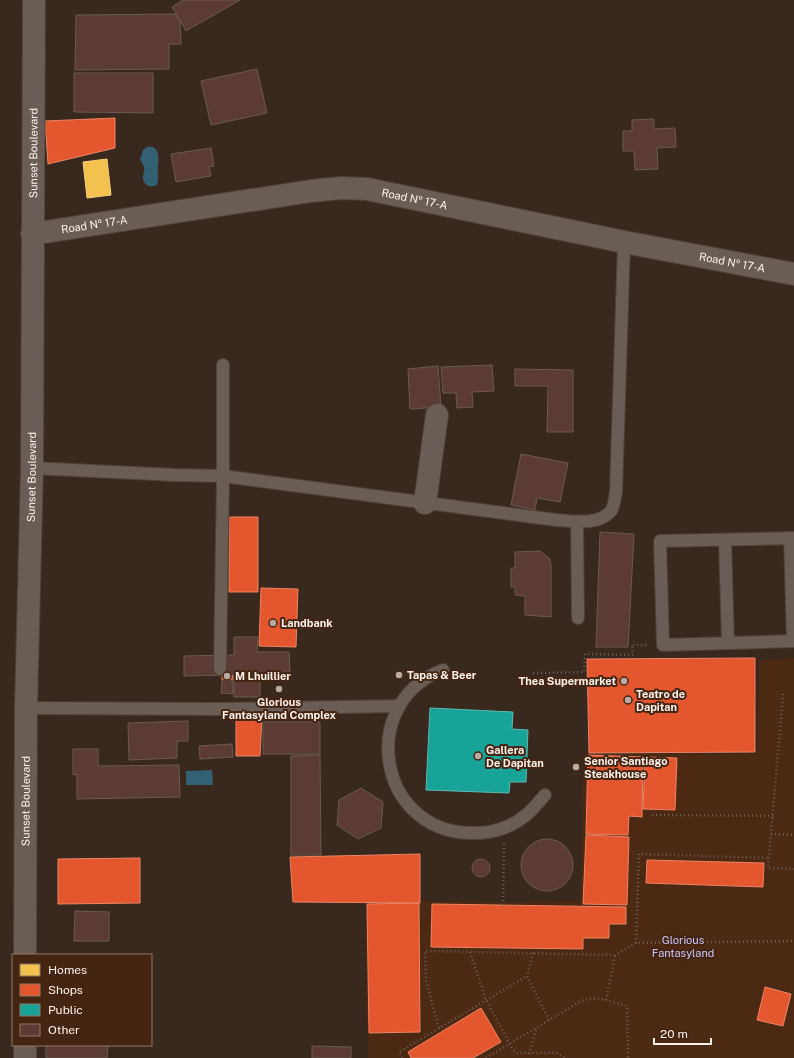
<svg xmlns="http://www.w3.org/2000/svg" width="794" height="1058" font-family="'Public Sans',sans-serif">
	<rect width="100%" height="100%" fill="#39281d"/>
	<path fill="#4c2913" d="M794 658V1058H368L365 900 503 902 580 901 584 754H757L759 660Z"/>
	<path fill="#336073" d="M147 147C159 145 159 156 158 165 157 172 159 177 157 185 151 188 143 186 143 177 143 174 145 171 144 168 144 165 141 162 140 159L143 150Z
		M212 770 213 785H186V771Z"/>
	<path fill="#f2c14e" stroke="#f6cf7d" d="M107 159 111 195 87 198 83 162Z"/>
	<path fill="#e4572e" stroke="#ec8566" d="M115 118V148L48 164 45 121Z
		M229 517H258V592H229Z
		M261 588 298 589 296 647 259 646Z
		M755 658V752L589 753 587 659Z
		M222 673H233V680H222Z
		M236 717H262L260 756H236Z
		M588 755 643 757 642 817 629 816 628 835 586 834Z
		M645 757 677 758 675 810 643 809Z
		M586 835 629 837 627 905 583 904Z
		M420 854V903L293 902 290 857Z
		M140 858V903L58 904V859Z
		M647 860 764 863 763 887 646 883Z
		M419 903 420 1032 369 1033 367 904Z
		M432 904 626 907V924H609V938H583V949L431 947Z
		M765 987 791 994 783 1026 757 1020Z
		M481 1008 501 1042 473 1058H411L408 1052Z"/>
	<path fill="#17a398" stroke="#5cbab1" d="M430 708 513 712 512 729 528 730 526 782H510L509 793 426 790Z"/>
	<path fill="#5b3b33" stroke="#6a5a53" d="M183 0H240L186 31 172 7Z
		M175 14 180 21 181 44H169V69L75 70 76 15Z
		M257 69 267 113 211 125 201 81Z
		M74 73H153V113L74 112Z
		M654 119V129L675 128 676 147 657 148 658 169 635 170 634 151H623V131H632V120Z
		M211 148 214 166 209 167 211 176 176 182 171 154Z
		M492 365 494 391 472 392 473 407 457 408 456 393H443L441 367Z
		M438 366 441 407 410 409 408 369Z
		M515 369 573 370V432H547L548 386H515Z
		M521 454 568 463 560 502 537 498 535 510 511 505Z
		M600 532 634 534 628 647H596Z
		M540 551 549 558 551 563V617L525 615V596L515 595V587H511V568H515V552Z
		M234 637H258L257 652H289L290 672 260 673V697H234V675L184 676V656L234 655Z
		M222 680H233V694L221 693Z
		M188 721V741H177V758L129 760 128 723Z
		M263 722H320V754H263Z
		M232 744 233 757 200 759 199 746Z
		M73 749H98V766L179 765 180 797 77 799V774L73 775Z
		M320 755 321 855H291V756Z
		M361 788 383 802 381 828 358 839 337 825 339 800Z
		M521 865a26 26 0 1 1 52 0a26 26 0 1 1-52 0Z
		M472 868a9 9 0 1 1 18 0a9 9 0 1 1-18 0Z
		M75 911 109 912V941H74Z
		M46 1045H108L107 1058H46Z
		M312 1046 351 1047V1058H312Z"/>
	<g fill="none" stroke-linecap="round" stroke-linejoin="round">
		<g stroke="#4f423b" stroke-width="14">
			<path id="lane" d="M223 365V476L556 520C573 521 598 526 611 511 614 507 615 497 616 492L624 242
				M32 468 175 475 223 476 220 669
				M577 522 578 618
				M790 538 793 641
				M794 538 660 541 663 645 794 641
				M725 540 728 643
				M443 670C357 702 377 831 470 833 490 834 511 828 526 815 533 810 539 801 545 795
				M26 708 219 709 399 706"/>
		</g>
		<g stroke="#4f423b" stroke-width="24">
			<path id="street" d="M425 503 437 415"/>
		</g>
		<g stroke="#4f423b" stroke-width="24">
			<g id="secondary">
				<path id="s1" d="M32 234 311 191 341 188 367 189 624 242 794 274"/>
				<path id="s2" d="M25 955 26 708 32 468 34 0"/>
				<path d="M25 1058V1045"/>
			</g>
		</g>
		<path stroke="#6a5e58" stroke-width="2.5" stroke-dasharray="1 3" stroke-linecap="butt" d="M533 673 584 672 585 654 633 655 632 645H649
			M783 694 768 868 794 869
			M652 815 773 816
			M771 834 794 835
			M503 905 504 844
			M636 943 639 854 769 858
			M470 952 486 1000 513 1050 517 1053H557L565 1058
			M533 953 527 976 549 1020
			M606 1000 615 955
			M439 1028 426 980 425 951 615 955 636 943 794 941
			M529 1054 537 1027
			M402 1058 399 1052 527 976
			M486 1058 579 1002C596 995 610 1001 627 1006L628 1058"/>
		<use href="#lane" stroke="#695d55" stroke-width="12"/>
		<use href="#street" stroke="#695d55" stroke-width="22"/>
		<use href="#secondary" stroke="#695d55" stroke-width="22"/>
	</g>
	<g fill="#b9aba2" stroke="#442512" stroke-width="1.5">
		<circle cx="273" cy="623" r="4"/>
		<circle cx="399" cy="675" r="4"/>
		<circle cx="227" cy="676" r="4"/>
		<circle cx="624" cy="681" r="4"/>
		<circle cx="279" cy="689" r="4"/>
		<circle cx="628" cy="700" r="4"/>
		<circle cx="478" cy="756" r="4"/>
		<circle cx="576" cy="767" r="4"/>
	</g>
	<g text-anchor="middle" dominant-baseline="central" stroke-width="4" stroke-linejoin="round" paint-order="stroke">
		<g font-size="11" fill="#fef1ea" stroke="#442512">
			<text stroke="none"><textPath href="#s2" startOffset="802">Sunset Boulevard</textPath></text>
			<text stroke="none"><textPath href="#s1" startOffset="387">Road № 17-A</textPath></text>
			<text stroke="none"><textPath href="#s1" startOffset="63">Road № 17-A</textPath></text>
			<text stroke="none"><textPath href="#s1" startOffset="711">Road № 17-A</textPath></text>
			<text stroke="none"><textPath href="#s2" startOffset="478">Sunset Boulevard</textPath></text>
			<text stroke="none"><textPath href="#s2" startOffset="154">Sunset Boulevard</textPath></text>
		</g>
		<g font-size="11" font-weight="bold" fill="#fef1ea" stroke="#442512" text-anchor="start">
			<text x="281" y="623">Landbank</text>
			<text x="407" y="675">Tapas &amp; Beer</text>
			<text x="235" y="676">M Lhuillier</text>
			<text x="616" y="681" text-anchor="end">Thea Supermarket</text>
			<text x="636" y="694">Teatro de<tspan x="636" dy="13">Dapitan</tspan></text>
			<text x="279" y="702" text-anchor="middle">Glorious<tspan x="279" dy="13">Fantasyland Complex</tspan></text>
			<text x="486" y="750">Gallera<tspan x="486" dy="13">De Dapitan</tspan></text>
			<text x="584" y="761">Senior Santiago<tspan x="584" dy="13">Steakhouse</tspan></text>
		</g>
		<g font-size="11" fill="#cdc6fe" stroke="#442512">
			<text x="683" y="940">Glorious<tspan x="683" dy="13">Fantasyland</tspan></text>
		</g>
	</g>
	<rect x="12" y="954" width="140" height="92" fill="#442512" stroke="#8e7768"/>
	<rect x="20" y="964" width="20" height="12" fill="#f2c14e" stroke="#8e7768"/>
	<text x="48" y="974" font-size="12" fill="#fef1ea">Homes</text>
	<rect x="20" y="984" width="20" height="12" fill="#e4572e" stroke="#8e7768"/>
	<text x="48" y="994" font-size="12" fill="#fef1ea">Shops</text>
	<rect x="20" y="1004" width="20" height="12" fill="#17a398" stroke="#8e7768"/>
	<text x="48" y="1014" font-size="12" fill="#fef1ea">Public</text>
	<rect x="20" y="1024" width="20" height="12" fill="#5b3b33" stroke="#8e7768"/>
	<text x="48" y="1034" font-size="12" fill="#fef1ea">Other</text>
	<path d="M654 1038v6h57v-6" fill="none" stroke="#fef1ea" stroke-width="2"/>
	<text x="660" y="1038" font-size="12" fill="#fef1ea" stroke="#442512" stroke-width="3" paint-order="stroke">20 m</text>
</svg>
